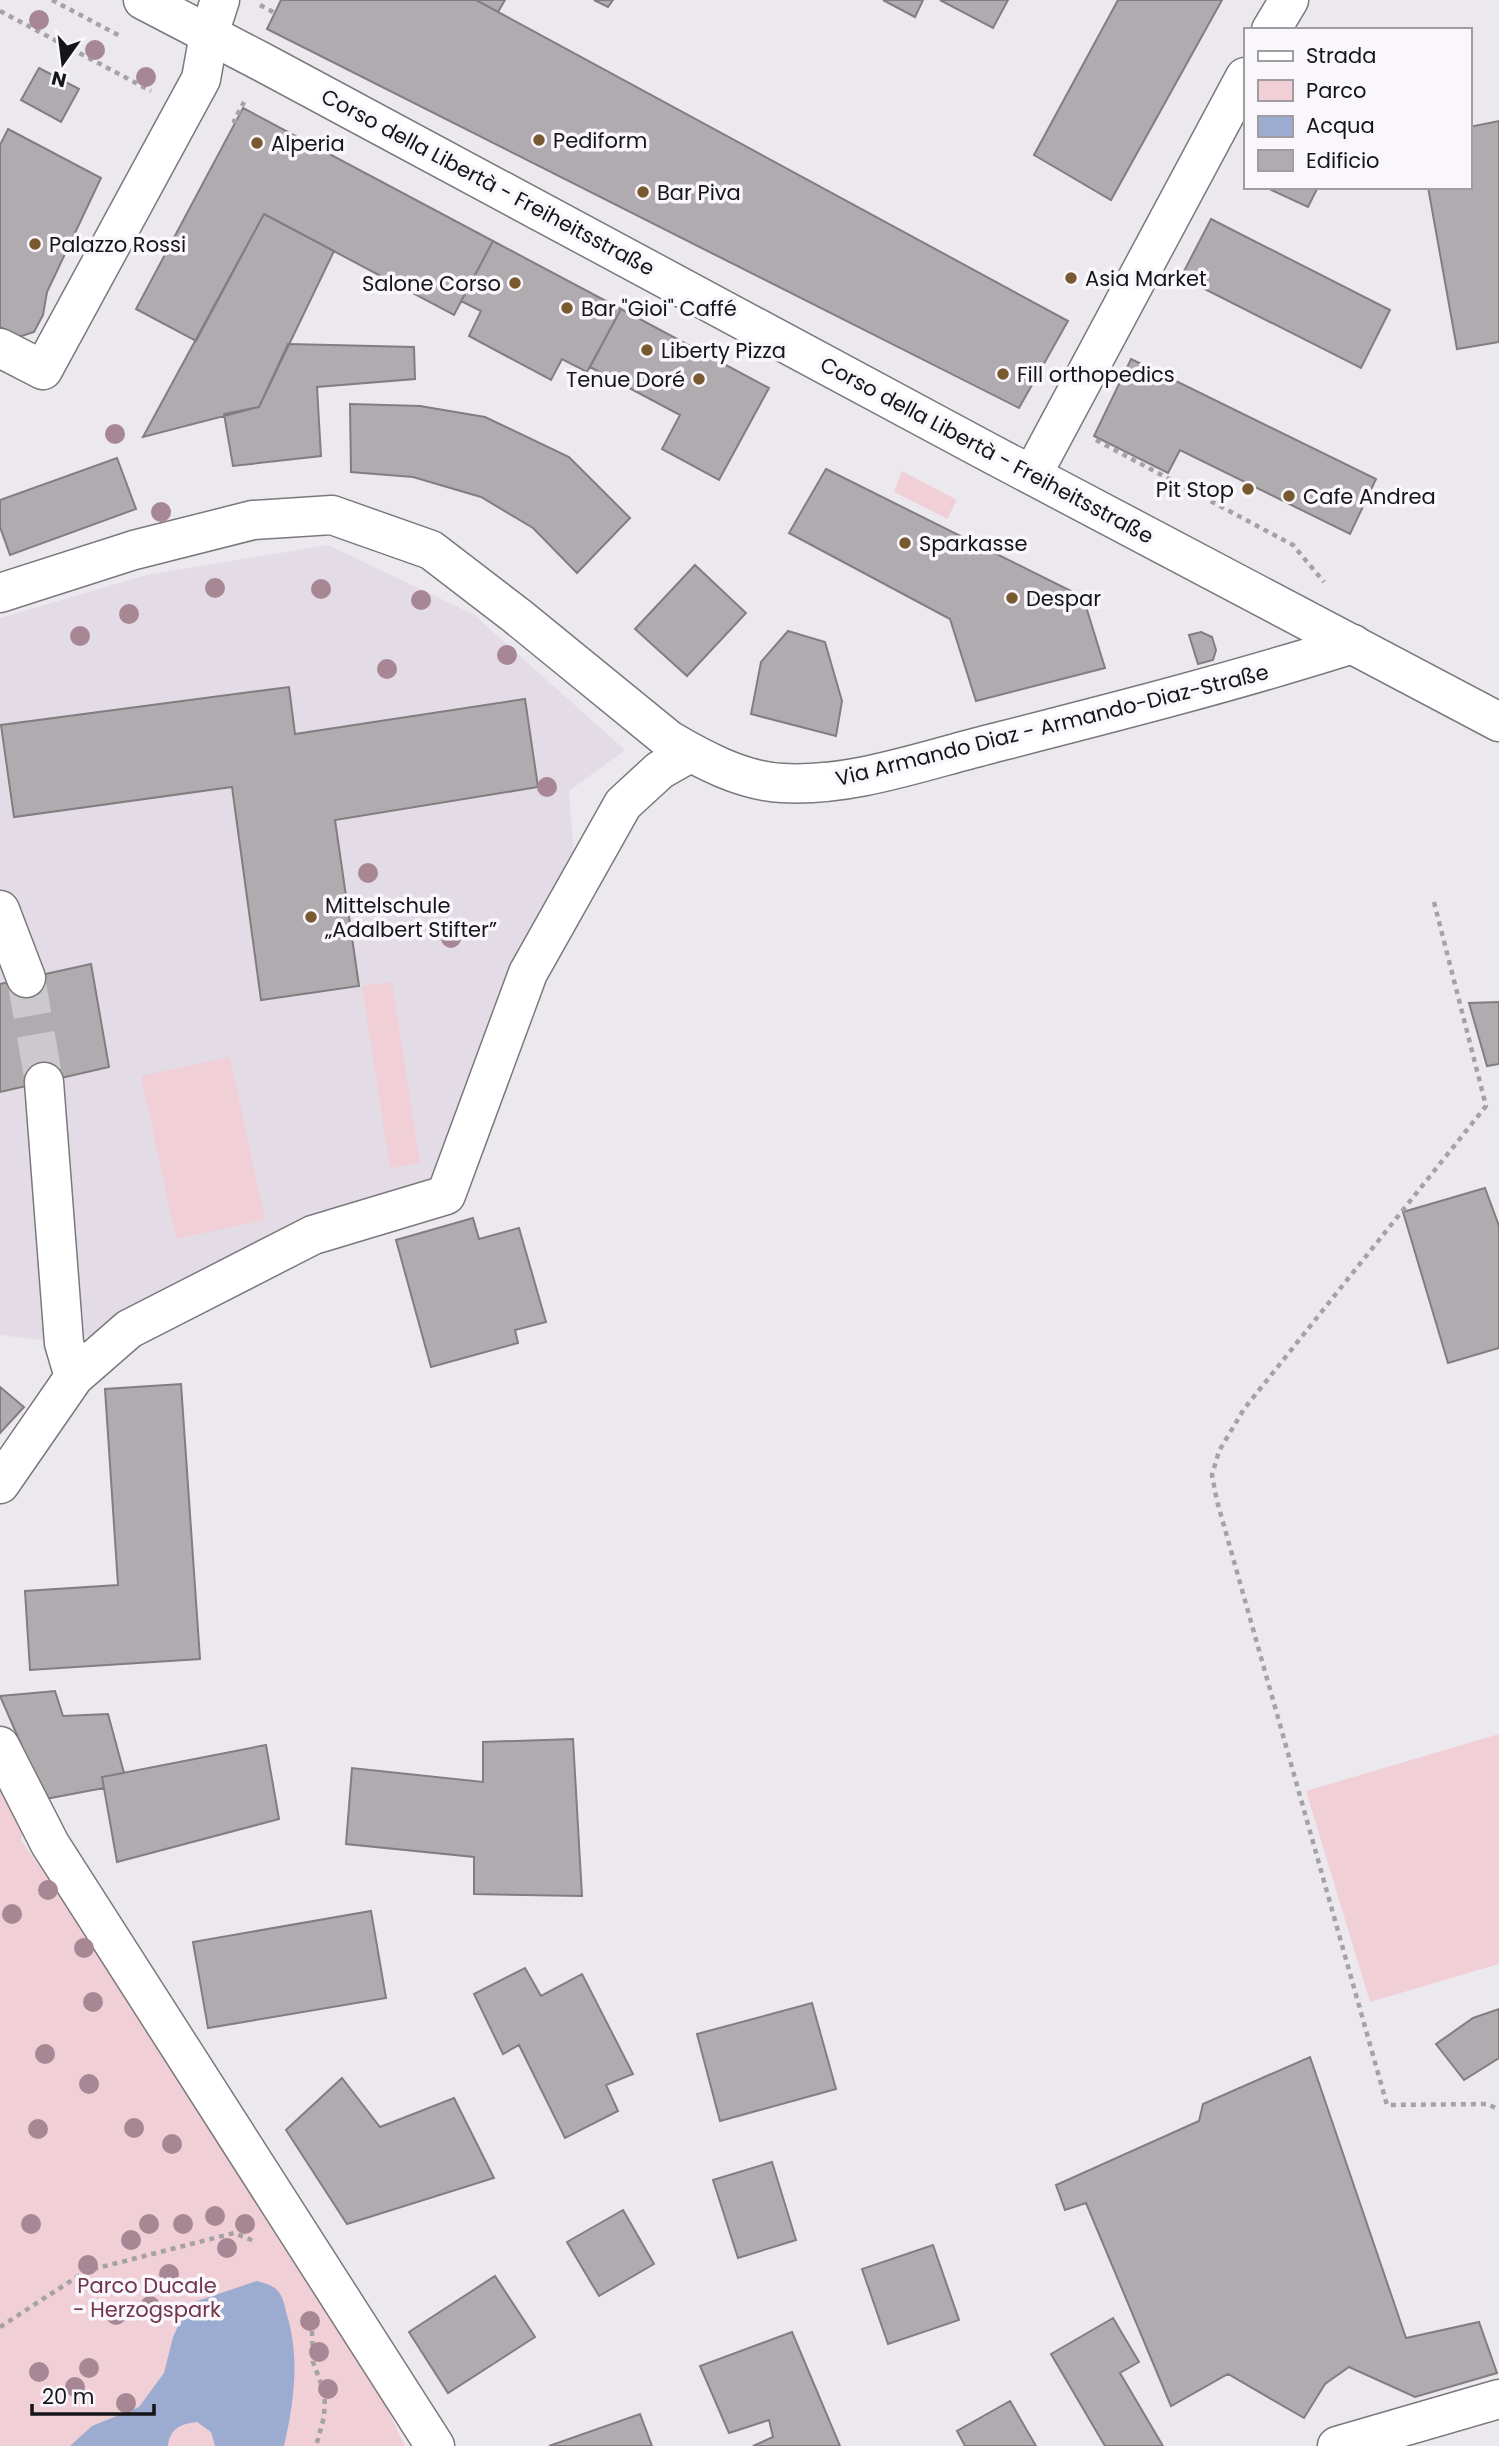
<svg xmlns="http://www.w3.org/2000/svg" width="1499" height="2446" font-family="Poppins,sans-serif">
	<rect width="100%" height="100%" fill="#ece9ee"/>
	<path fill="#e3dce7" d="M328 545 473 614 625 750 569 791 574 858 437 1187 93 1335 64 1343 0 1335V618L146 575Z"/>
	<path fill="#f1cfd7" d="M902 471 957 500 947 519 894 492Z
		M392 982 420 1163 390 1168 362 986Z
		M230 1057 265 1220 176 1239 141 1076Z
		M1499 1734V1964L1370 2002 1306 1791Z
		M0 1786 24 1826 21 1840 49 1880 65 1886 289 2246 387 2408 405 2446H0Z"/>
	<path fill="#9bacd0" d="M257 2281C265 2283 276 2286 280 2294 284 2300 285 2308 287 2315 300 2358 294 2403 284 2446H215L211 2432 197 2422C181 2424 170 2428 168 2446H70L92 2426 139 2407 164 2373 173 2337 188 2304Z"/>
	<path fill="#b0abae" stroke="#827d80" stroke-width="2" d="M281 0H476L1068 321 1019 408 267 29Z
		M476 0H505L498 12Z
		M594 0H613L608 7Z
		M883 0H923L915 17Z
		M940 0H1008L993 28Z
		M1118 0H1222L1111 200 1034 155Z
		M39 68 79 89 61 122 21 100Z
		M243 108 493 241 454 315 264 214 196 341 136 309Z
		M1499 121V342L1457 349 1428 187H1469V127Z
		M8 129 101 178 47 292 43 315 34 332 19 337 0 327V145Z
		M1265 187H1318L1308 207Z
		M264 214 334 251 259 407 143 437Z
		M1211 219 1390 310 1361 368 1181 277Z
		M493 241 621 309 587 372 562 359 551 380 469 336 481 311 461 301Z
		M621 309 769 388 719 480 662 449 680 415 590 367Z
		M288 344 414 347 415 379 317 387 321 456 233 466 224 414 259 407Z
		M1131 359 1376 479 1350 534 1180 450 1168 473 1094 436Z
		M350 404 420 406 485 417 569 457 630 518 577 573 533 528 481 497 413 477 351 472Z
		M117 458 136 509 10 555 0 527V500Z
		M826 469 1083 597 1105 668 976 701 950 619 789 533Z
		M695 565 746 613 687 676 635 629Z
		M788 631 825 642 842 701 836 736 751 714 761 662Z
		M1201 632 1212 637 1216 650 1213 660 1198 664 1189 635Z
		M289 687 295 734 525 699 538 787 335 820 359 986 261 1000 232 787 14 817 1 725Z
		M91 964 109 1067 0 1092V984Z
		M1499 1002V1064L1487 1066 1469 1003Z
		M1485 1188 1499 1226V1348L1448 1363 1403 1212Z
		M473 1218 479 1239 519 1228 546 1322 515 1330 518 1343 431 1367 396 1240Z
		M181 1384 200 1659 30 1670 25 1591 118 1585 105 1389Z
		M0 1387 24 1407 0 1433Z
		M55 1691 63 1716 108 1714 124 1773 102 1777 104 1788 45 1799 0 1696Z
		M573 1739 582 1896 474 1894V1857L346 1844 352 1768 483 1782V1742Z
		M266 1745 279 1819 117 1862 102 1777Z
		M371 1911 386 1998 208 2028 193 1942Z
		M525 1968 541 1996 582 1974 633 2074 606 2085 618 2111 565 2138 519 2045 503 2054 474 1994Z
		M812 2003 836 2089 720 2121 697 2034Z
		M1499 2009V2058L1464 2080 1436 2044 1473 2018Z
		M1310 2057 1406 2338 1479 2322 1497 2373 1415 2397 1349 2367 1325 2384 1304 2418 1228 2374 1171 2406 1086 2203 1065 2210 1056 2185 1199 2121 1203 2104Z
		M342 2078 380 2127 454 2098 494 2178 347 2224 286 2130Z
		M772 2162 796 2240 738 2258 713 2180Z
		M623 2210 654 2264 599 2296 567 2242Z
		M933 2245 959 2320 888 2344 862 2269Z
		M495 2276 535 2337 448 2393 409 2332Z
		M1113 2318 1139 2362 1120 2373 1163 2446H1105L1051 2354Z
		M792 2332 840 2446H753L773 2437 769 2420 729 2433 700 2366Z
		M1010 2401 1036 2446H965L957 2431Z
		M640 2414 652 2446H549Z"/>
	<g fill="none" stroke-linecap="round" stroke-linejoin="round">
		<path stroke="#ccc9ce" stroke-width="38" stroke-dasharray="38 19" stroke-linecap="butt" d="M26 978 44 1082"/>
		<g stroke="#7b787d" stroke-width="41">
			<path id="minor" d="M1271 30 1289 0
				M0 348 43 370 201 79 209 34 220 0
				M1032 475 1245 77
				M0 593 134 550 253 520 332 515 431 550 517 616 669 740C703 760 742 781 782 783 852 787 922 761 990 744 1111 713 1233 682 1353 644
				M0 910 26 978
				M44 1082 64 1343 74 1377
				M0 1484 74 1377 129 1329 313 1235 446 1195 528 973 623 804 660 770 690 753
				M0 1746 50 1844 435 2446
				M1337 2446 1499 2399"/>
		</g>
		<g stroke="#7b787d" stroke-width="41">
			<path id="major" d="M143 0 264 63 986 451 1499 722"/>
		</g>
		<path stroke="#a5a2a6" stroke-width="4.5" stroke-dasharray="5 5" stroke-linecap="butt" d="M52 0 122 37
			M260 5 275 13
			M0 11 151 91
			M237 121H234L244 102
			M1096 440 1293 545 1324 582
			M1434 902 1486 1106 1244 1409 1219 1451 1212 1475 1217 1501 1387 2105 1488 2104 1499 2110
			M0 2327 86 2271 234 2233 254 2241
			M312 2331 313 2362 325 2394 324 2417 316 2446"/>
		<use href="#minor" stroke="#fff" stroke-width="38"/>
		<use href="#major" stroke="#fff" stroke-width="38"/>
	</g>
	<g fill="#a88794">
		<circle cx="39" cy="20" r="10"/>
		<circle cx="95" cy="50" r="10"/>
		<circle cx="146" cy="77" r="10"/>
		<circle cx="115" cy="434" r="10"/>
		<circle cx="161" cy="512" r="10"/>
		<circle cx="215" cy="588" r="10"/>
		<circle cx="321" cy="589" r="10"/>
		<circle cx="421" cy="600" r="10"/>
		<circle cx="129" cy="614" r="10"/>
		<circle cx="80" cy="636" r="10"/>
		<circle cx="507" cy="655" r="10"/>
		<circle cx="387" cy="669" r="10"/>
		<circle cx="547" cy="787" r="10"/>
		<circle cx="368" cy="873" r="10"/>
		<circle cx="451" cy="938" r="10"/>
		<circle cx="48" cy="1890" r="10"/>
		<circle cx="12" cy="1914" r="10"/>
		<circle cx="84" cy="1948" r="10"/>
		<circle cx="93" cy="2002" r="10"/>
		<circle cx="45" cy="2054" r="10"/>
		<circle cx="89" cy="2084" r="10"/>
		<circle cx="134" cy="2128" r="10"/>
		<circle cx="38" cy="2129" r="10"/>
		<circle cx="172" cy="2144" r="10"/>
		<circle cx="215" cy="2216" r="10"/>
		<circle cx="31" cy="2224" r="10"/>
		<circle cx="149" cy="2224" r="10"/>
		<circle cx="183" cy="2224" r="10"/>
		<circle cx="245" cy="2224" r="10"/>
		<circle cx="131" cy="2240" r="10"/>
		<circle cx="227" cy="2248" r="10"/>
		<circle cx="88" cy="2265" r="10"/>
		<circle cx="169" cy="2274" r="10"/>
		<circle cx="150" cy="2306" r="10"/>
		<circle cx="116" cy="2315" r="10"/>
		<circle cx="310" cy="2321" r="10"/>
		<circle cx="319" cy="2352" r="10"/>
		<circle cx="89" cy="2368" r="10"/>
		<circle cx="39" cy="2372" r="10"/>
		<circle cx="75" cy="2387" r="10"/>
		<circle cx="328" cy="2389" r="10"/>
		<circle cx="126" cy="2403" r="10"/>
	</g>
	<g fill="#79592f" stroke="#faf7fc" stroke-width="2.5">
		<circle cx="539" cy="140" r="7"/>
		<circle cx="257" cy="143" r="7"/>
		<circle cx="643" cy="192" r="7"/>
		<circle cx="35" cy="244" r="7"/>
		<circle cx="1071" cy="278" r="7"/>
		<circle cx="515" cy="283" r="7"/>
		<circle cx="567" cy="308" r="7"/>
		<circle cx="647" cy="350" r="7"/>
		<circle cx="1003" cy="374" r="7"/>
		<circle cx="699" cy="379" r="7"/>
		<circle cx="1248" cy="489" r="7"/>
		<circle cx="1289" cy="496" r="7"/>
		<circle cx="905" cy="543" r="7"/>
		<circle cx="1012" cy="598" r="7"/>
		<circle cx="311" cy="917" r="7"/>
	</g>
	<g text-anchor="middle" dominant-baseline="central" stroke-width="7" stroke-linejoin="round" paint-order="stroke">
		<g font-size="21" fill="#161517" stroke="#faf7fc" text-anchor="start">
			<text x="553" y="140">Pediform</text>
			<text x="271" y="143">Alperia</text>
			<text x="657" y="192">Bar Piva</text>
			<text x="49" y="244">Palazzo Rossi</text>
			<text x="1085" y="278">Asia Market</text>
			<text x="501" y="283" text-anchor="end">Salone Corso</text>
			<text x="581" y="308">Bar "Gioi" Caffé</text>
			<text x="661" y="350">Liberty Pizza</text>
			<text x="1017" y="374">Fill orthopedics</text>
			<text x="685" y="379" text-anchor="end">Tenue Doré</text>
			<text x="1234" y="489" text-anchor="end">Pit Stop</text>
			<text x="1303" y="496">Cafe Andrea</text>
			<text x="919" y="543">Sparkasse</text>
			<text x="1026" y="598">Despar</text>
			<text x="325" y="905">Mittelschule<tspan x="325" dy="24">„Adalbert Stifter”</tspan></text>
		</g>
		<g font-size="21" fill="#161517" stroke="#faf7fc">
			<text transform="translate(488 182) rotate(28)">Corso della Libertà - Freiheitsstraße</text>
			<text transform="translate(987 450) rotate(28)">Corso della Libertà - Freiheitsstraße</text>
			<text transform="translate(1052 725) rotate(-14)">Via Armando Diaz - Armando-Diaz-Straße</text>
		</g>
		<g font-size="21" fill="#71364a" stroke="#faf7fc">
			<text x="147" y="2285">Parco Ducale<tspan x="147" dy="24">- Herzogspark</tspan></text>
		</g>
	</g>
	<rect x="1244" y="28" width="228" height="161" fill="#faf7fc" stroke="#9f9da0" stroke-width="2"/>
	<rect x="1258" y="51" width="35" height="10" fill="#ffffff" stroke="#9f9da0" stroke-width="2"/>
	<text x="1306" y="63" font-size="21" fill="#161517">Strada</text>
	<rect x="1258" y="80" width="35" height="21" fill="#f1cfd7" stroke="#9f9da0" stroke-width="2"/>
	<text x="1306" y="98" font-size="21" fill="#161517">Parco</text>
	<rect x="1258" y="116" width="35" height="21" fill="#9bacd0" stroke="#9f9da0" stroke-width="2"/>
	<text x="1306" y="133" font-size="21" fill="#161517">Acqua</text>
	<rect x="1258" y="150" width="35" height="21" fill="#b0abae" stroke="#9f9da0" stroke-width="2"/>
	<text x="1306" y="168" font-size="21" fill="#161517">Edificio</text>
	<g transform="translate(63 63) rotate(194)" stroke="#faf7fc" stroke-width="5" paint-order="stroke">
	<path d="M0-5L12 26L0 18L-12 26Z" fill="#161517"/>
	<text y="-10" font-size="19" font-weight="bold" text-anchor="middle" fill="#161517">N</text>
	</g>
	<path d="M32 2404v10h122v-10" fill="none" stroke="#161517" stroke-width="3.5"/>
	<text x="42" y="2404" font-size="21" fill="#161517" stroke="#faf7fc" stroke-width="5" paint-order="stroke">20 m</text>
</svg>
